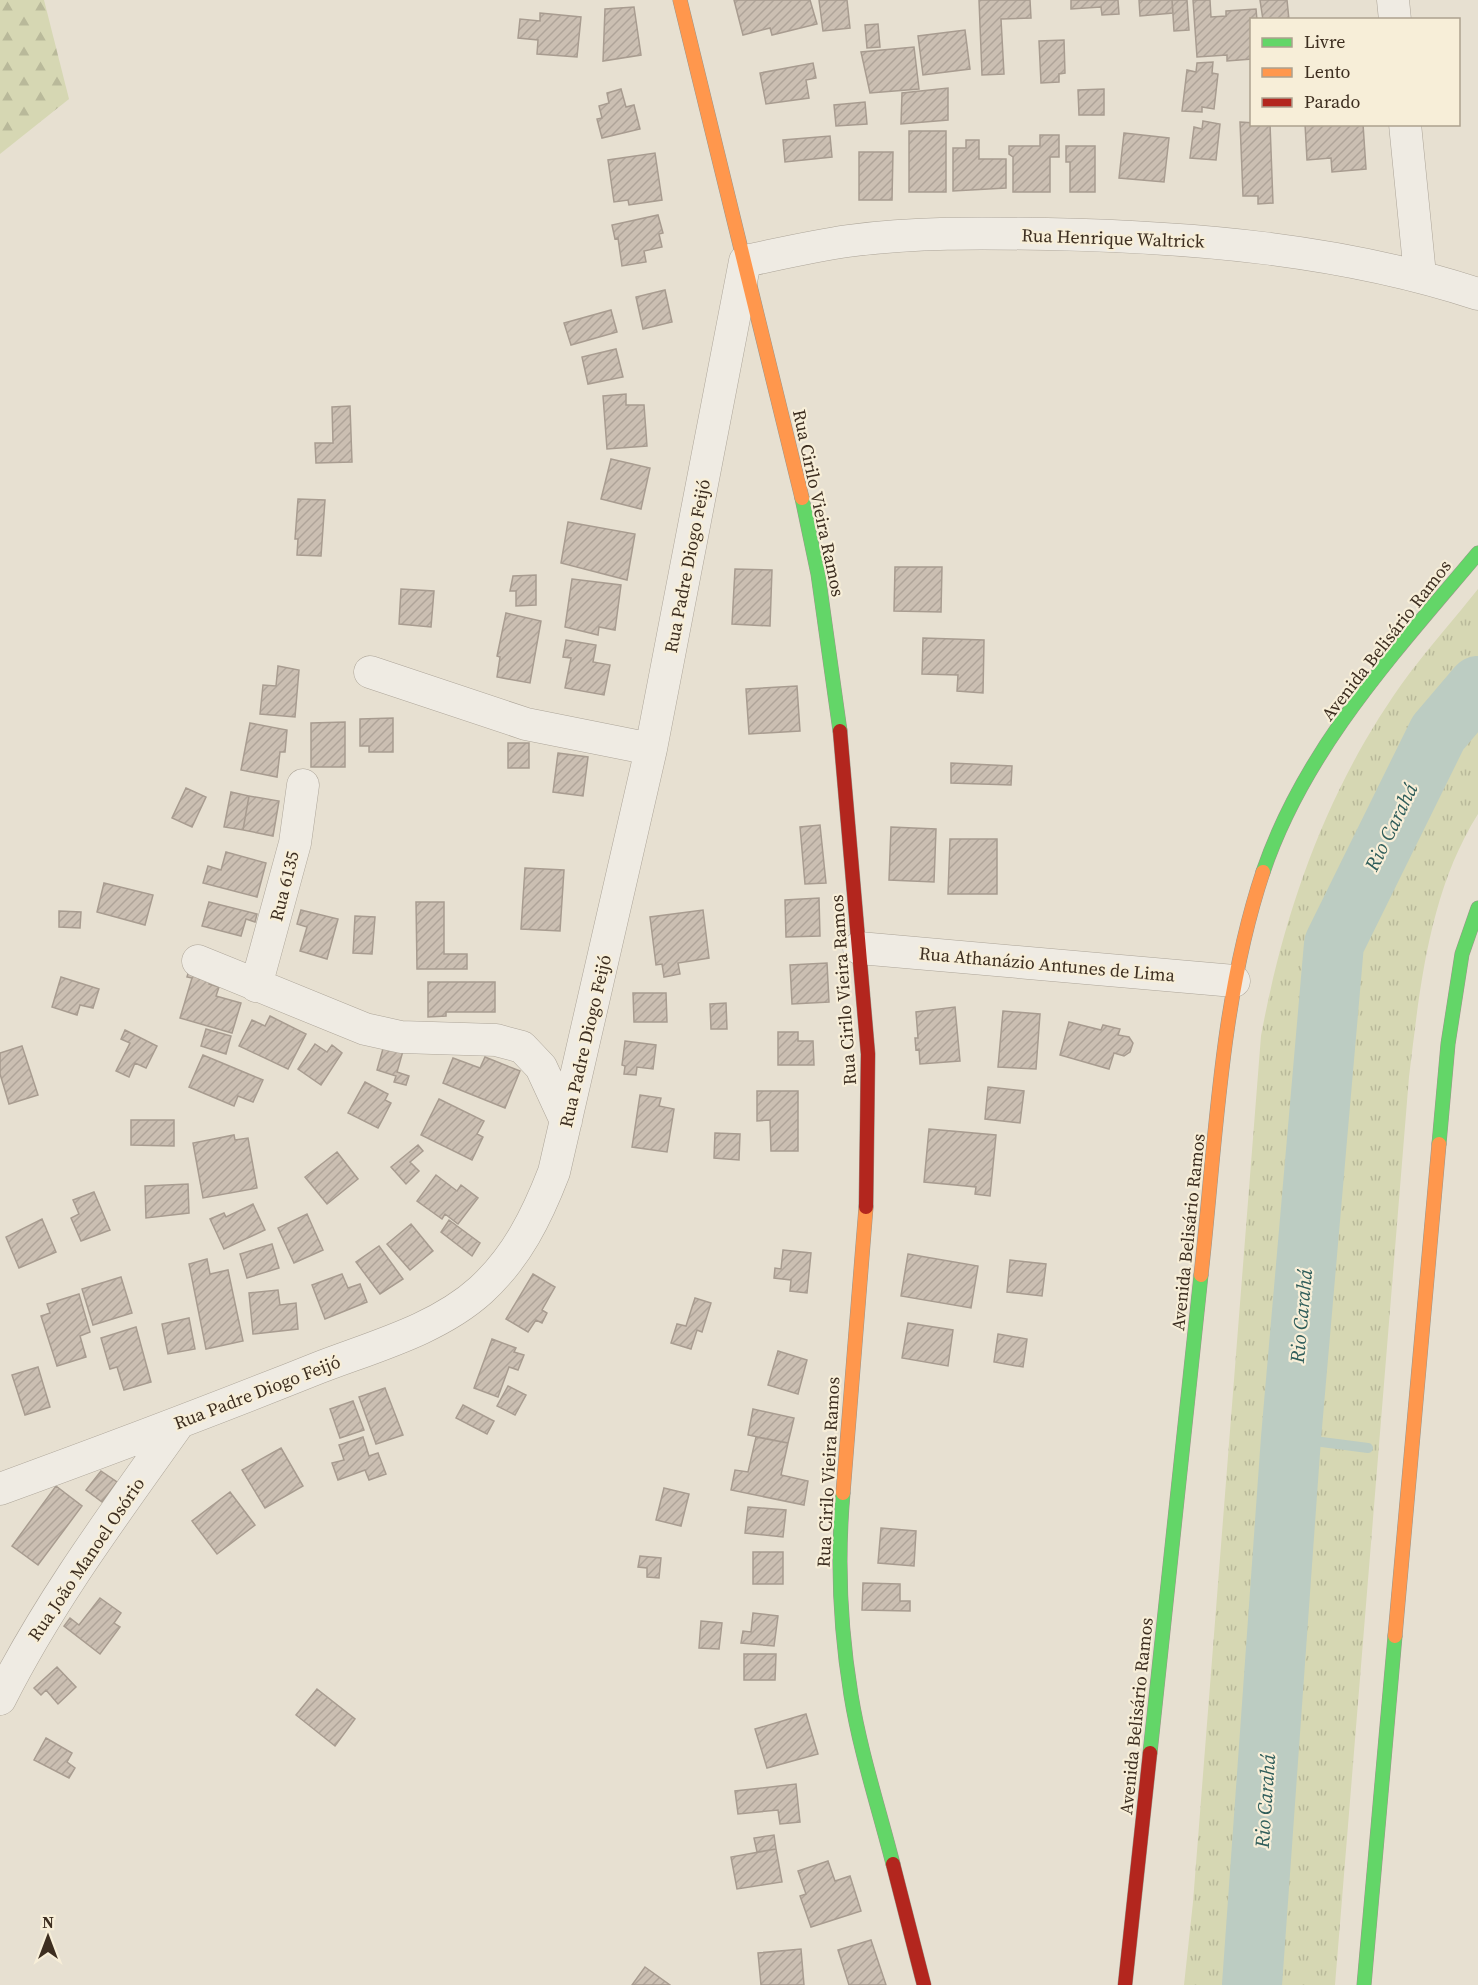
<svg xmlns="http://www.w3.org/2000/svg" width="1478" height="1985" font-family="'Source Serif 4',serif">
	<defs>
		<pattern id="grass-tufts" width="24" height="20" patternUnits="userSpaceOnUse" patternTransform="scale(1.5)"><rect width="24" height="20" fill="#d6d7b3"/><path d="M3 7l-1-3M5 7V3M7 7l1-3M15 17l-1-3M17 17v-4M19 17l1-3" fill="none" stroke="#b9b99a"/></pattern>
		<pattern id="forest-firs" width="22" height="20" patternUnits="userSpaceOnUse" patternTransform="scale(1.5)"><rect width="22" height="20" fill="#d6d7b3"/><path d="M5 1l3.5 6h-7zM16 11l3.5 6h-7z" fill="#b9b99a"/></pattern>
		<pattern id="building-hatch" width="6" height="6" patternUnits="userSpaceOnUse" patternTransform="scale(1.5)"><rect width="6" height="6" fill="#cbbfb2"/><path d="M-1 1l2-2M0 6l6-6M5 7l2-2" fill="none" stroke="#afa499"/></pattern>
	</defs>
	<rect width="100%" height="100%" fill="#e7e0d1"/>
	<path fill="url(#grass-tufts)" d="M1478 589V814C1429 892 1420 987 1409 1077L1335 1985H1184L1193 1902 1261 1036C1285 906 1330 781 1409 674 1431 645 1455 618 1478 589Z"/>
	<path fill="url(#forest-firs)" d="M0 0H44L69 99 0 154Z"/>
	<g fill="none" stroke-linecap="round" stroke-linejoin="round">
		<path stroke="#bcccc2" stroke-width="10" d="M1291 1438 1368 1448"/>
		<path stroke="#bcccc2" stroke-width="60" d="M1252 1985 1291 1438 1334 944 1438 733 1478 686"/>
	</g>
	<path fill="url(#building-hatch)" stroke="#a89c90" stroke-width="1.5" d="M734 0H810L817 24 772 35 770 28 743 35Z
		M819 0H847L850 28 823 31Z
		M979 0H1030L1031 18 1001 19 1004 74 982 75Z
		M1071 0H1118L1119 14 1102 15 1101 7 1071 9Z
		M1139 0H1172L1173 13 1140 16Z
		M1172 0H1187L1189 30 1174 31Z
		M1193 0H1210L1211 17 1226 16V11L1256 9 1257 20H1252V59L1227 61V55L1197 57Z
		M1260 0H1287L1289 20H1263Z
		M634 7 641 55 603 61 605 9Z
		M540 13 581 17 577 57 537 54 538 40 518 38 520 19 540 21Z
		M878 24 880 47 867 48 865 25Z
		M965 30 970 69 923 75 918 36Z
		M1064 40 1065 73 1059 74V82L1041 83 1039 41Z
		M914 47 919 89 870 93 861 52Z
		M1213 62 1212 73 1218 74 1214 109 1202 107V112L1182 111 1187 70 1196 72 1197 63Z
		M813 63 816 78 806 80 809 98 766 104 760 73Z
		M948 88V120L901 124 902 93Z
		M621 89 626 107 634 105 640 129 602 138 597 119 602 118 599 106 609 103 607 93Z
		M1104 89V115H1079L1078 90Z
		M865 102 867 124 836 126 834 105Z
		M1203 121 1220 124 1216 160 1190 158 1194 127 1202 129Z
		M1240 122 1270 124 1273 203 1258 204V196H1243Z
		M1305 124H1363L1366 169 1332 172 1331 158 1307 160Z
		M909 131H946V192H909Z
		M1124 133 1169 138 1164 182 1119 178Z
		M1040 135H1059V157H1050V192H1013V157L1009 154V146H1040Z
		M830 136 832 157 785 162 783 140Z
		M966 140H979V159H1006V188L953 191V148H966Z
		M1066 146H1095V192H1070V162H1066Z
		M859 152H893L892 200H859Z
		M655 153 662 200 629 205 628 200 614 202 608 160Z
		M658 215 663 233 659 234 662 247 644 251 646 262 622 266 618 238 615 239 612 225Z
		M665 290 672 322 643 329 636 297Z
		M611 310 617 332 571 345 564 323Z
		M616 349 623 377 588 384 582 357Z
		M626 394V405H644L647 446 607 449 603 396Z
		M350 406 352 462 316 463 315 443H333L332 407Z
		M611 459 650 468 641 509 601 499Z
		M298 499 325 500 321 556 297 555 298 539H295Z
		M568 522 635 534 627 580 561 563Z
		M895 567H942L941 612 894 611Z
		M735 569 772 570 770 626 732 624Z
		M536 575V605L516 606V591H510L513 576Z
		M572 579 621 585 615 630 599 627 598 635 565 627Z
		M401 589 434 591 431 627 399 624Z
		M506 613 541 621 530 683 497 677 500 657 497 656Z
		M923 638 984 640 983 693 957 691 958 675 922 674Z
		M566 640 596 645 593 662 610 665 604 695 565 688 571 658 563 657Z
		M278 666 299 670 295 717 260 714 263 685 276 686Z
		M797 686 800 731 749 734 746 689Z
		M393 718V752H369V746H360V719Z
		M345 722V767H311V723Z
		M250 723 287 730 285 752H280L277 777 241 770Z
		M508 743H529V768H508Z
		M558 753 588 757 583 796 553 792Z
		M951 763 1012 766 1011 785 951 783Z
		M186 788 206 797 192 827 172 818Z
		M231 792 249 796 243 830 224 827Z
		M249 796 279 801 273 836 243 830Z
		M820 825 826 883 805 884 800 827Z
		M891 827 936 829 934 882 889 880Z
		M950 839H997V894H948Z
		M226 852 266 863 257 897 203 883 208 866 221 870Z
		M525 868 564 870 560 931 521 929Z
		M104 883 153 895 145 925 97 912Z
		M819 898 820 936 786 937 785 900Z
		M209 902 257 914 255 922 246 919 241 936 202 926Z
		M416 902H444V954H467V969H417Z
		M301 910 338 919 327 959 300 951 307 927 297 924Z
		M703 910 709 958 678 963 680 974 664 977 662 964 656 965 650 917Z
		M59 911 81 912 80 928 59 927Z
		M355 916 375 917 372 954 353 953Z
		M827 963 829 1002 792 1004 790 965Z
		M189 970 210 979 209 984 219 987 216 996 241 1003 232 1033 180 1018 192 978 187 977Z
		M61 977 99 989 93 1008 80 1005 77 1015 52 1007Z
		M428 982H495V1012H446V1016L428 1017Z
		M633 993H666L667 1022H634Z
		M726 1003 727 1029H711L710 1004Z
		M955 1007 960 1061 920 1064 919 1049 916 1050 915 1038H918L916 1012Z
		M1003 1011 1040 1014 1036 1069 998 1067Z
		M270 1016 306 1034 288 1069 239 1046 252 1020 265 1026Z
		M1069 1022 1101 1030 1103 1025 1120 1029 1118 1035 1129 1037 1133 1043 1130 1052 1124 1056 1114 1053 1109 1069 1060 1055Z
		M206 1029 231 1036 226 1054 201 1046Z
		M125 1030 157 1046 146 1068 135 1063 129 1077 116 1071 130 1043 121 1039Z
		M778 1032H798V1041H813L814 1065H778Z
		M625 1041 656 1045 653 1069 637 1067 636 1075 624 1074 625 1066 622 1065Z
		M315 1044 327 1052 332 1045 342 1053 321 1085 298 1069Z
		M384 1045 403 1051 397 1072 409 1076 406 1085 394 1082 396 1076 377 1070Z
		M22 1046 38 1095 9 1104 0 1074V1053Z
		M203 1055 263 1080 253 1102 238 1096 234 1106 189 1087Z
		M485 1057 520 1071 505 1108 443 1083 453 1058 480 1068Z
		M365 1082 388 1094 385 1100 391 1103 378 1128 348 1113Z
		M988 1087 1024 1091 1020 1123 985 1119Z
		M757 1091H798V1151H771L770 1120 757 1121Z
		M640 1095 661 1098 659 1106 674 1109 667 1152 632 1147Z
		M439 1099 484 1121 477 1134 483 1137 472 1160 421 1135Z
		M131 1120H174V1146L131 1145Z
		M929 1129 996 1135 990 1196 975 1194 976 1187 924 1182Z
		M715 1133 740 1134 739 1160 714 1158Z
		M234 1135 235 1140 248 1138 257 1188 203 1198 193 1143Z
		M418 1145 423 1151 410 1162 419 1171 406 1184 391 1167Z
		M337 1152 358 1179 327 1204 305 1177Z
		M436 1175 457 1191 461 1185 478 1198 458 1224 445 1214 442 1219 417 1201Z
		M188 1184 189 1213 146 1218 145 1186Z
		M94 1192 110 1230 81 1241 71 1218 79 1214 73 1200Z
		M253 1204 265 1230 224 1249 210 1219 224 1213 226 1217Z
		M307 1214 323 1250 294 1263 278 1228Z
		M42 1219 56 1252 19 1268 6 1237Z
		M449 1220 480 1243 472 1256 441 1232Z
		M411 1224 433 1251 410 1270 387 1244Z
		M272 1244 279 1268 247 1278 240 1254Z
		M379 1246 403 1279 380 1294 356 1262Z
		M783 1250 811 1253 807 1293 790 1291 791 1280 774 1278 775 1268 781 1269Z
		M908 1254 978 1266 971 1308 901 1296Z
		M207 1259 210 1274 228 1270 243 1341 206 1349 189 1264Z
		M1010 1260 1046 1264 1042 1296 1007 1292Z
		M342 1274 348 1288 360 1284 367 1302 325 1319 312 1285Z
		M533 1274 555 1287 542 1310 547 1313 542 1323 536 1320 528 1332 506 1319Z
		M121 1277 132 1313 93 1325 82 1289Z
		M278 1290 280 1305 296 1303 298 1329 253 1334 249 1293Z
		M79 1294 90 1332 80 1336 86 1357 57 1366 41 1316 50 1313 47 1304Z
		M695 1298 711 1303 702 1332 697 1330 691 1349 671 1343 677 1324 686 1326Z
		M189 1318 195 1349 168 1354 162 1324Z
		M908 1323 953 1330 948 1366 902 1358Z
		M136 1327 151 1382 124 1390 117 1367 110 1369 101 1338Z
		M998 1334 1027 1339 1023 1367 994 1362Z
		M492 1339 516 1348 514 1352 524 1355 518 1370 509 1367 498 1397 474 1388Z
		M778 1351 807 1360 798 1394 768 1385Z
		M38 1367 50 1407 25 1415 12 1375Z
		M508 1386 526 1395 515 1415 497 1406Z
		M385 1388 403 1435 376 1444 359 1397Z
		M353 1401 364 1430 340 1438 330 1409Z
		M463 1405 494 1421 487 1434 456 1418Z
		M753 1409 794 1418 788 1443 748 1435Z
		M363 1437 369 1456 378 1453 386 1474 369 1480 365 1470 338 1480 332 1463 344 1460 339 1445Z
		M756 1437 788 1443 781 1475 808 1481 804 1505 731 1490 735 1470 748 1472Z
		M281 1448 303 1486 265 1508 242 1470Z
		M101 1471 117 1482 102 1502 86 1490Z
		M56 1486 82 1506 38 1565 12 1546Z
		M664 1488 689 1494 681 1526 656 1520Z
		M230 1492 255 1525 217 1554 192 1521Z
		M748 1507 786 1510 783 1537 745 1533Z
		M881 1528 916 1531 914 1566 878 1563Z
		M753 1552H783V1584H753Z
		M640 1556 661 1558 659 1578 647 1577V1568L638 1567Z
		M863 1583 900 1584V1601H910V1611L862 1610Z
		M100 1598 121 1613 114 1623 120 1627 100 1654 64 1626 70 1618 79 1625Z
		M753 1613 778 1616 774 1646 741 1643 743 1631 751 1632Z
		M701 1621 722 1623 719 1649 699 1648Z
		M744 1654H776L775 1680H744Z
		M57 1667 76 1687 58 1704 46 1690 41 1695 34 1688Z
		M317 1689 355 1719 335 1746 296 1715Z
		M806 1714 818 1754 767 1768 755 1729Z
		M46 1738 72 1753 67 1762 75 1768 69 1778 34 1760Z
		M796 1784 800 1822 780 1824 778 1810 738 1814 735 1791Z
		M774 1835 776 1849 757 1852 754 1838Z
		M776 1849 782 1882 737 1889 731 1857Z
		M828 1861 835 1881 850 1876 861 1911 811 1927 800 1896 806 1894 798 1871Z
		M871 1940 886 1985H849L838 1950Z
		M801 1949 804 1985H761L758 1953Z
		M645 1967 670 1985H632Z"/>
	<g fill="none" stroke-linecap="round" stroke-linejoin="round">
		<g stroke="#ada599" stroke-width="33">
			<path id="street" d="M1393 0 1395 20
				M1405 124 1420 275
				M370 672 526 724 651 749
				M859 948 1234 981
				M198 961 365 1029 401 1037 496 1040 522 1047 541 1067 566 1121
				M256 986 295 843 303 785
				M0 1489C107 1450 213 1410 318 1368 372 1347 437 1330 481 1290 517 1257 537 1216 554 1172L651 749 745 261C779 254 813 246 848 241 914 232 981 233 1047 234 1192 237 1340 249 1478 294
				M0 1699C50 1600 115 1513 179 1423"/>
		</g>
		<g stroke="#9c958a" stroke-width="15">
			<path id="fast" d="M802 498 818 574 840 731
				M1263 872C1305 748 1395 652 1478 553
				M1439 1144 1448 1044 1462 954 1478 908
				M843 1493C837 1561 840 1628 851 1695 860 1751 879 1809 893 1864
				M1150 1753 1201 1275
				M1364 1985 1395 1636"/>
		</g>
		<g stroke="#9c958a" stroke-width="15">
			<path id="slow" d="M680 0 802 498
				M1201 1275C1216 1141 1220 1001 1263 872
				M843 1493 866 1207
				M1395 1636 1439 1144"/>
		</g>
		<g stroke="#9c958a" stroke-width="15">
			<path id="jam" d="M840 731 868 1054 866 1207
				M893 1864 924 1985
				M1125 1985 1150 1753"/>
		</g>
		<use href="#street" stroke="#efebe3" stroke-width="32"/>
		<use href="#fast" stroke="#63d668" stroke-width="14"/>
		<use href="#slow" stroke="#ff974d" stroke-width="14"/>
		<use href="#jam" stroke="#b3261e" stroke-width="14"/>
	</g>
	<g text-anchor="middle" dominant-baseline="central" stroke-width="4.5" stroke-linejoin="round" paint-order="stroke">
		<g font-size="18" fill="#3d2e20" stroke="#f7eed8">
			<text transform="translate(1113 238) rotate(2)">Rua Henrique Waltrick</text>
			<text transform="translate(819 503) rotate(78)">Rua Cirilo Vieira Ramos</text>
			<text transform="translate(687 566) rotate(-79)">Rua Padre Diogo Feijó</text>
			<text transform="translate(1386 640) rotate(-52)">Avenida Belisário Ramos</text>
			<text transform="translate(284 886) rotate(-76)">Rua 6135</text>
			<text transform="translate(1047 964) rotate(5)">Rua Athanázio Antunes de Lima</text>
			<text transform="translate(843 990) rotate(-94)">Rua Cirilo Vieira Ramos</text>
			<text transform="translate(585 1041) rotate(-77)">Rua Padre Diogo Feijó</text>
			<text transform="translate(1188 1232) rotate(-84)">Avenida Belisário Ramos</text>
			<text transform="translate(257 1392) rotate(-21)">Rua Padre Diogo Feijó</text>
			<text transform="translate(828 1472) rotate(-87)">Rua Cirilo Vieira Ramos</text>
			<text transform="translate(86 1559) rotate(-56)">Rua João Manoel Osório</text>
			<text transform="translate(1136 1716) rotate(-84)">Avenida Belisário Ramos</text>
		</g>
		<g font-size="20" font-style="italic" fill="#2f5d5a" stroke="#f7eed8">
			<text transform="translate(1391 827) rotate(-64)">Rio Carahá</text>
			<text transform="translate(1301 1316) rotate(-85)">Rio Carahá</text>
			<text transform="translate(1265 1801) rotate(-86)">Rio Carahá</text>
		</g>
	</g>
	<rect x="1250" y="18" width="210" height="108" fill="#f7eed8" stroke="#ada18e" stroke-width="1.5"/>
	<rect x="1262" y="38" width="30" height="9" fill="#63d668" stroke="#ada18e" stroke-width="1.5"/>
	<text x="1304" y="48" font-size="18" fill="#3d2e20">Livre</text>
	<rect x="1262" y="68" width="30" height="9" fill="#ff974d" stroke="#ada18e" stroke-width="1.5"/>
	<text x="1304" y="78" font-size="18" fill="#3d2e20">Lento</text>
	<rect x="1262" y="98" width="30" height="9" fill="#b3261e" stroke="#ada18e" stroke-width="1.5"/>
	<text x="1304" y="108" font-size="18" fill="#3d2e20">Parado</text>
	<g transform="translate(48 1937)" stroke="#f7eed8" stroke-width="4.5" paint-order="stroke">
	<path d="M0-4.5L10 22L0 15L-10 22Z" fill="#3d2e20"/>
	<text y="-9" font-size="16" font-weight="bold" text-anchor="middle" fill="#3d2e20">N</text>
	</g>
</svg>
